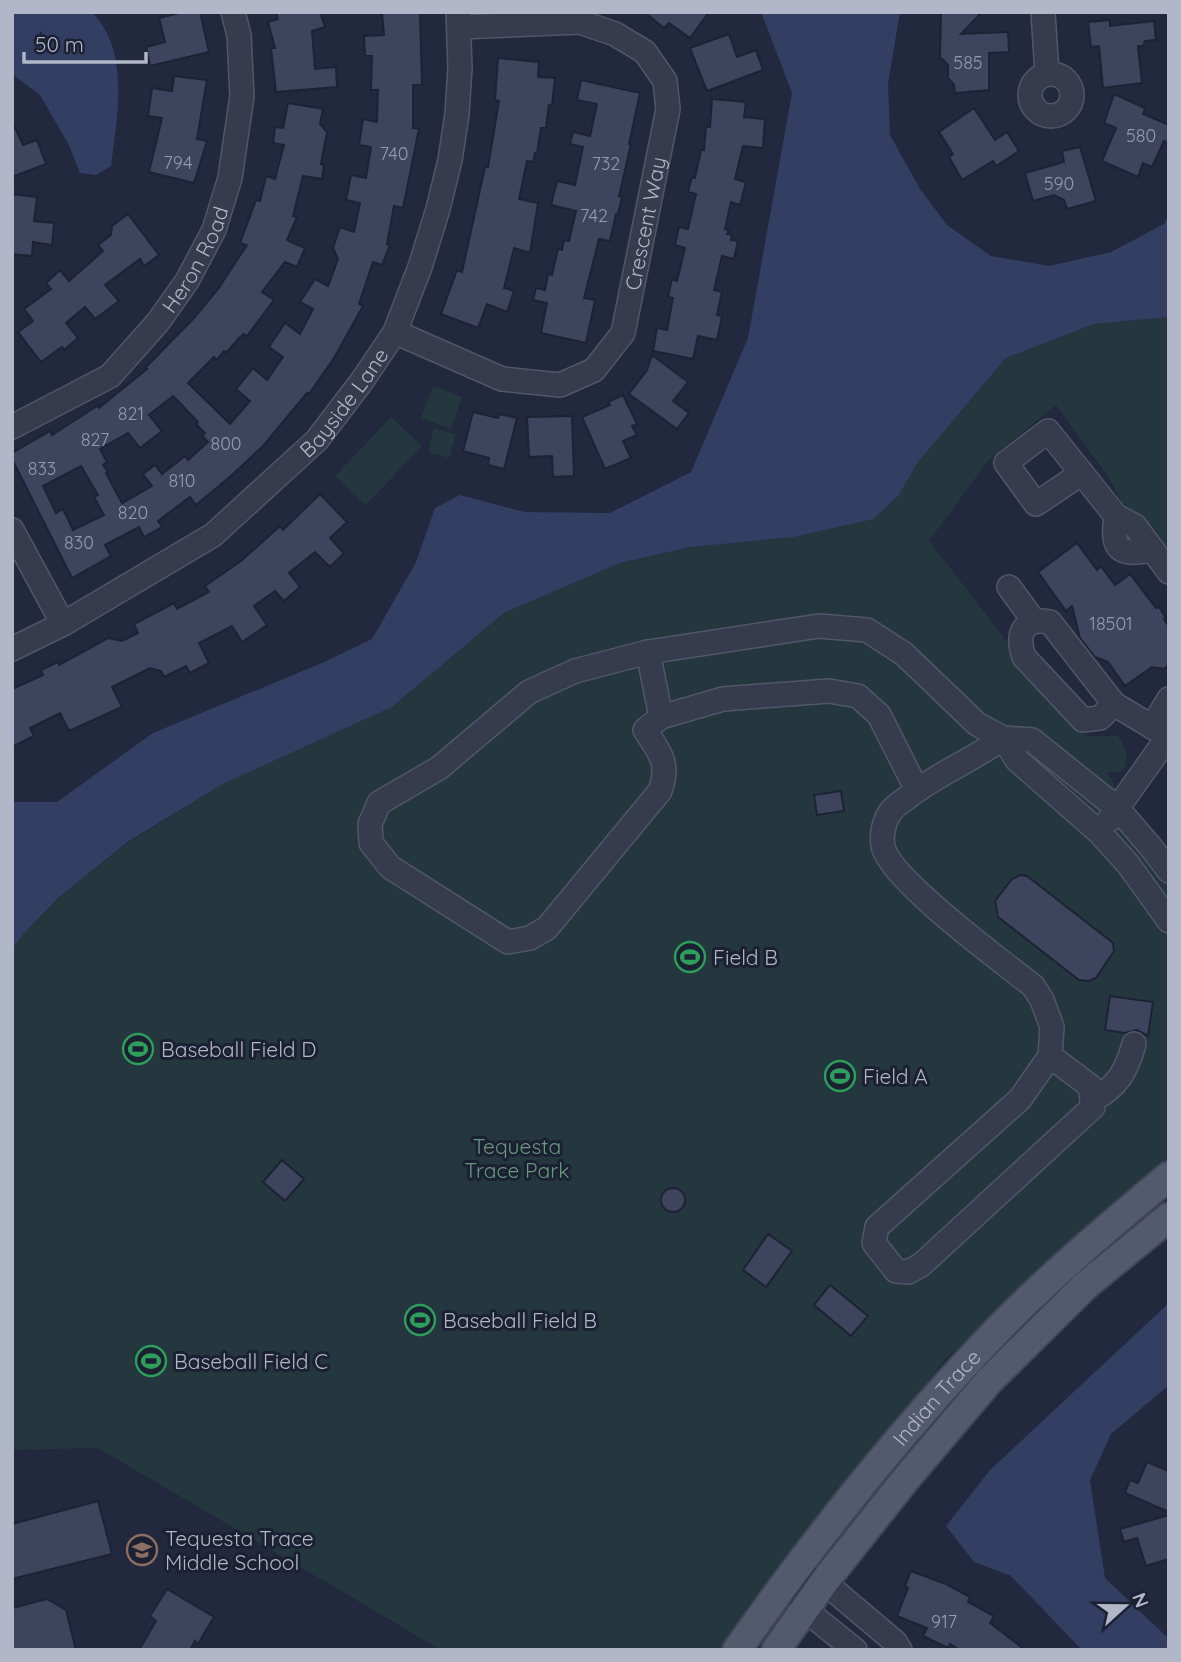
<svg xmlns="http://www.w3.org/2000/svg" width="1181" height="1662" font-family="Quicksand,sans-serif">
	<rect width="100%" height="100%" fill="#22283d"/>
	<path fill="#24363e" d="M1169 317V572L1135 526 1107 475 1056 405 988 461 929 541 1066 717 1086 736H1118C1126 748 1129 756 1124 770L1116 773 1107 772 1150 846 1169 871V1158L1094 1220 945 1360 784 1563 723 1650H441L98 1448 12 1450V949L26 931 59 897 129 842 223 784 392 707 504 613 620 563 691 547 794 537 874 519 899 495 918 462 1006 358 1094 324Z
		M433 386 462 397 451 429 421 418Z
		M391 417 422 446 366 505 335 476Z
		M434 428 456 434 449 458 428 452Z"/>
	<path fill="#333e63" d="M12 12H91C131 49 117 118 111 166L96 175 80 173 69 145 40 95 12 74Z
		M761 12H900L888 84 890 135 920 189 947 225 991 256 1049 266 1111 252 1164 224 1169 215V317L1094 324 1006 358 918 462 899 495 874 519 794 537 691 547 620 563 504 613 392 707 223 784 129 841 59 897 26 931 12 949V802H57L153 733 322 663 372 639 416 562 435 508 460 495 524 512 610 513 691 472 748 338 792 93Z
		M1169 1303V1385L1111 1434 1090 1480 1105 1578 1169 1639V1650H1082L1011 1576 974 1562 946 1526 990 1470Z"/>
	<path fill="#3e445d" stroke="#1d2234" stroke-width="2" fill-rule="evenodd" d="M183 12H200L209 52 150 66 146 47 165 42 159 18Z
		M276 12H320L325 27 312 31 315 69 336 67 337 87 276 92 271 48H275L268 22 278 19Z
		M382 12H420L422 85H413V128L419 129 403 208 394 206 387 244 390 245 382 265 373 262 359 304 363 306 334 358 309 394 307 393 263 446 232 475 196 505 190 497 158 521 162 527 144 537 139 527 105 545 111 556 72 578 12 459V453L50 431 52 435 97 406 99 408 147 369 145 368 194 318 218 289 247 245 240 243 256 200 260 201 266 176 275 179 284 145 273 143 275 127 283 128 288 103 323 109 320 124 327 132 321 164 324 165 322 179 303 176 293 216 297 217 287 240 305 248 297 267 285 262 262 292 274 300 247 336 244 334 239 338 226 353 224 351 217 360 214 357 188 383 230 424 250 401 236 389 253 368 267 380 283 357 269 347 285 323 300 334 313 309 300 302 315 279 328 286 338 259 333 248 340 227 354 232 360 203 346 200 351 175 366 178 371 147 359 145 363 119 377 122 378 90H371L372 56H365L364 36 384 35ZM173 396 198 422 196 424 205 433 202 436 208 442 188 460 185 456 162 474 155 465 143 474 152 486 122 503 106 473 108 472 103 465 107 462 100 449 128 433 140 448 162 431 149 415ZM81 466 98 495 94 497 104 515 73 530 63 509 56 513 43 486Z
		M644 12H709L690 38 669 23 664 28Z
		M941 12H982L961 34 1008 32 1009 52 989 53V90L955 93 954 85 948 78V65L940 57Z
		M1110 20V26L1154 21 1156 40 1145 41 1143 46H1138L1142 83 1103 88 1099 46 1091 47 1088 22Z
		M729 34 737 57 756 50 763 70 707 91 690 48Z
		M498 58 539 62 538 77 555 78 552 106 549 105 546 128H541L537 153H535L533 162 527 161 519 199 538 203 530 253 514 248 504 288 514 291 507 312 487 304 478 328 441 314 457 270 462 272 485 167H488L499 101 495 100Z
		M174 76 207 80 197 139 207 141 194 183 149 172 162 118 148 116 152 88 172 91Z
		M581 80 640 93 629 144H631L619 196 622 197 618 214H616L610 241 599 239 584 298 595 300 586 343 541 333 547 303 533 300 536 288 545 290 548 274 552 275 558 249 562 250 564 240 569 241 576 211 551 205 557 181 575 185 583 147 570 144 573 132 590 136 597 104 577 100Z
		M1114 94 1145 108 1143 114 1169 125V144L1164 141 1152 167 1143 163 1138 177 1102 161 1116 128 1104 123Z
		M712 99 746 102 744 117 765 119 763 148 743 146 735 179 746 182 740 205 731 202 725 229 729 230 727 234 732 235 731 240 738 241 734 259 722 256 714 290 722 292 717 315 722 316 717 340 698 336 693 359 653 351 657 328 667 330 673 298 668 297 672 279 677 281 685 248 675 245 679 227 688 229 696 194 688 192 692 177 695 178 701 150H704L706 127H710Z
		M974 108 995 140 1007 132 1019 151 996 166 993 161 962 180 949 157 953 154 939 132Z
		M12 121 23 145 37 140 46 164 12 177Z
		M1080 147 1096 201 1067 209 1064 200 1054 195 1033 201 1025 173 1064 162 1062 151Z
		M12 194 37 197 34 221 54 223 52 245 33 242 32 256 12 254Z
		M128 214 159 255 144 266 140 259 105 285 119 301 95 319 85 307 66 323 78 338 64 350 62 347 41 362 18 332 33 321 24 309 51 289 46 283 60 270 69 281 103 251 98 245 111 235 112 226Z
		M652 355 688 382 673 401 689 413 677 429 629 394 647 370Z
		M623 395 637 424 632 426 637 435 623 441 631 458 605 469 582 417 610 405 608 402Z
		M473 412 498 418 499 414 517 418 504 469 488 465 489 458 463 451Z
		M572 416 574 476 553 477 552 456 529 457 527 417Z
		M320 494 347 522 330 538 344 553 330 567 315 552 289 573 300 587 284 601 275 591 254 606 267 625 242 642 232 626 199 643 209 663 190 673 186 666 164 677 161 671 150 668 112 687 122 707 69 731 60 713 30 728 34 736 12 747V689L43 675 41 670 58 662 59 665 108 638 122 641 138 633 134 624 174 603 177 609 209 592 205 586 241 561 280 526 283 530Z
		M1077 543 1097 570 1101 566 1115 585 1130 574 1156 608 1159 607 1166 618 1164 619 1169 627V665L1164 669 1152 667 1125 686 1108 662 1095 657 1080 638 1072 606 1066 611 1038 572Z
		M841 791 844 811 817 815 814 795Z
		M1020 875 1027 876 1113 943 1114 951 1096 978 1089 981 1079 980 998 917 995 901 1012 879Z
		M1110 996 1153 1002 1148 1036 1137 1030 1125 1033 1105 1030Z
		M282 1160 304 1179 285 1201 263 1182Z
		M661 1200a12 12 0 1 1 24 0a12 12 0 1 1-24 0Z
		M768 1234 792 1251 766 1287 743 1270Z
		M830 1285 868 1316 851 1336 814 1305Z
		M1147 1462 1169 1471V1512L1125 1493 1130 1480 1138 1483Z
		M98 1501 112 1554 12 1579V1524Z
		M1169 1515V1559L1146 1566 1137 1538 1124 1542 1120 1529Z
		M911 1571 946 1584 970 1597 968 1602 994 1616 990 1623 1025 1650H960L950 1644 948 1648 923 1636 927 1628 897 1616 908 1588 905 1586Z
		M167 1589 214 1617 198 1644 195 1641 190 1650H139L156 1621 150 1616Z
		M47 1599 66 1610 76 1650H12V1608Z"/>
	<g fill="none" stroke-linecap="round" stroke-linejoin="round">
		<g stroke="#515668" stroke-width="26">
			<g id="minor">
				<path d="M1043 12 1047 74"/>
				<circle cx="1051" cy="95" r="21"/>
				<path id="s1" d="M395 332 502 379 560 385 594 370 623 333 668 109 665 81 645 52 615 34 580 22 460 27"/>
				<path id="s2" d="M12 427 110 376 158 322 187 281 214 230 230 178 242 96 239 35 233 12"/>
				<path d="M1082 473 1036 504 1006 463 1048 431 1116 516 1135 526 1169 572"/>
				<path d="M1116 516C1111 551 1119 556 1153 550"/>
				<path d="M12 530 63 624"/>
				<path d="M1009 587 1034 621"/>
				<path id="s3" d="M12 649 63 624 213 535 317 440 362 381 395 332 420 267 438 209 450 160 457 114 460 68 458 12"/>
				<path d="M648 652 661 717"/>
				<path d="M1114 704 1100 718 1083 720 1024 657C1016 634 1023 617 1050 622L1114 704 1169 737"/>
				<path d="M1152 727 1169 699"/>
				<path d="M1003 738C973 760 937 774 908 797 903 801 896 805 892 810 884 819 881 835 883 846 889 879 1003 962 1033 986L1042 1000 1052 1027 1050 1056 1020 1099 877 1227 874 1243 896 1271 908 1272 921 1265 1093 1107 1090 1086 1050 1056"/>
				<path d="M1003 738 1017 760 1100 833 1128 864 1169 921"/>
				<path d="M917 790 879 715 858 696 829 691 723 699 661 717 645 730C660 753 670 763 660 791L547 928 530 938 508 942 390 867 371 843 370 824 379 803 439 768 529 692 575 671 648 652 819 626 867 630 904 654 977 724 1003 738 1032 740 1118 809 1150 846 1169 871"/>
				<path d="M1109 820 1168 737"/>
				<path d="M1092 1100C1117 1088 1127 1070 1134 1044"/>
				<path d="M792 1574 824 1582 895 1642 900 1650"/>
				<path d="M799 1595 804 1609 855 1650"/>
			</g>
		</g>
		<g stroke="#3f4456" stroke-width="32">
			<g id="major">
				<path id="s4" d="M737 1650C809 1548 888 1447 973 1356 1033 1290 1101 1233 1169 1176"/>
				<path d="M776 1650 824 1582 905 1480 989 1381 1086 1285 1169 1217"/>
			</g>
		</g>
		<use href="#minor" stroke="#363b4d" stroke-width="23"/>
		<use href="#major" stroke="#545a6d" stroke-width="28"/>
	</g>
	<defs>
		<g id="stadium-ring" transform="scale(1.575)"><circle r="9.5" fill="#1b2032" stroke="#2e9e5b" stroke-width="1.5"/><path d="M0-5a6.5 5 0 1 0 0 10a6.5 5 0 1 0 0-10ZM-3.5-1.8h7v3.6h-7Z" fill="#2e9e5b"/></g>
		<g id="school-ring" transform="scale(1.575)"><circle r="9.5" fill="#1b2032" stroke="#8d6e63" stroke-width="1.5"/><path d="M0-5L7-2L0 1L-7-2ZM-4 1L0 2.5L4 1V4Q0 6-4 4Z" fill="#8d6e63"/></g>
	</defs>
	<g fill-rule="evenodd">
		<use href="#stadium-ring" x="690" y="957"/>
		<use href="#stadium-ring" x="138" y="1049"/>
		<use href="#stadium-ring" x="840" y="1076"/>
		<use href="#stadium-ring" x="420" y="1320"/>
		<use href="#stadium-ring" x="151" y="1361"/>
		<use href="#school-ring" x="142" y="1550"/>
	</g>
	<g text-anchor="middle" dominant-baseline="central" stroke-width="6" stroke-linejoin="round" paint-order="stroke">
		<g font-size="18" fill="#949aad">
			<text x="968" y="62">585</text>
			<text x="1141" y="135">580</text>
			<text x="394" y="153">740</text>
			<text x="178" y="162">794</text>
			<text x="606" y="163">732</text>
			<text x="1059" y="183">590</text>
			<text x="594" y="215">742</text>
			<text x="131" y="413">821</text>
			<text x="95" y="439">827</text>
			<text x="226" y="443">800</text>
			<text x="42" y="468">833</text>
			<text x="182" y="480">810</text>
			<text x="133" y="512">820</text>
			<text x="79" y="542">830</text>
			<text x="1111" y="623">18501</text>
			<text x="944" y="1621">917</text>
		</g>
		<g font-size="21" fill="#b1b6c8" stroke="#1b2032">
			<text stroke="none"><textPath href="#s1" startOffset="371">Crescent Way</textPath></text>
			<text stroke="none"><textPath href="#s2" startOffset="256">Heron Road</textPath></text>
			<text stroke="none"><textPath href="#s3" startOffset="418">Bayside Lane</textPath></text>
			<text stroke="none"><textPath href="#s4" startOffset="322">Indian Trace</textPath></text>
		</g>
		<g font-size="21" fill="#b1b6c8" stroke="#1b2032" text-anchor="start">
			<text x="713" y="957">Field B</text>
			<text x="161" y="1049">Baseball Field D</text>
			<text x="863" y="1076">Field A</text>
			<text x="443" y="1320">Baseball Field B</text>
			<text x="174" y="1361">Baseball Field C</text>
			<text x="165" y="1538">Tequesta Trace<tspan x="165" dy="24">Middle School</tspan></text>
		</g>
		<g font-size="21" fill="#679a7c" stroke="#1b2032">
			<text x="517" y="1146">Tequesta<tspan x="517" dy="24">Trace Park</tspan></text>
		</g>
	</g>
	<rect width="1181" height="1662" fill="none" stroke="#b1b6c8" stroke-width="28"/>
	<g transform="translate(1125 1606) rotate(69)" stroke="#1b2032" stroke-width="5" paint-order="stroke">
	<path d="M0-5L12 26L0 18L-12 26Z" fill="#b1b6c8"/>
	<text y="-10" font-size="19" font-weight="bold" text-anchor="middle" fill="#b1b6c8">N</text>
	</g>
	<path d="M24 52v10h122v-10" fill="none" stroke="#b1b6c8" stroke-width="3.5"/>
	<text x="35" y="52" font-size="21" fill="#b1b6c8" stroke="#1b2032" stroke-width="5" paint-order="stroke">50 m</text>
</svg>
